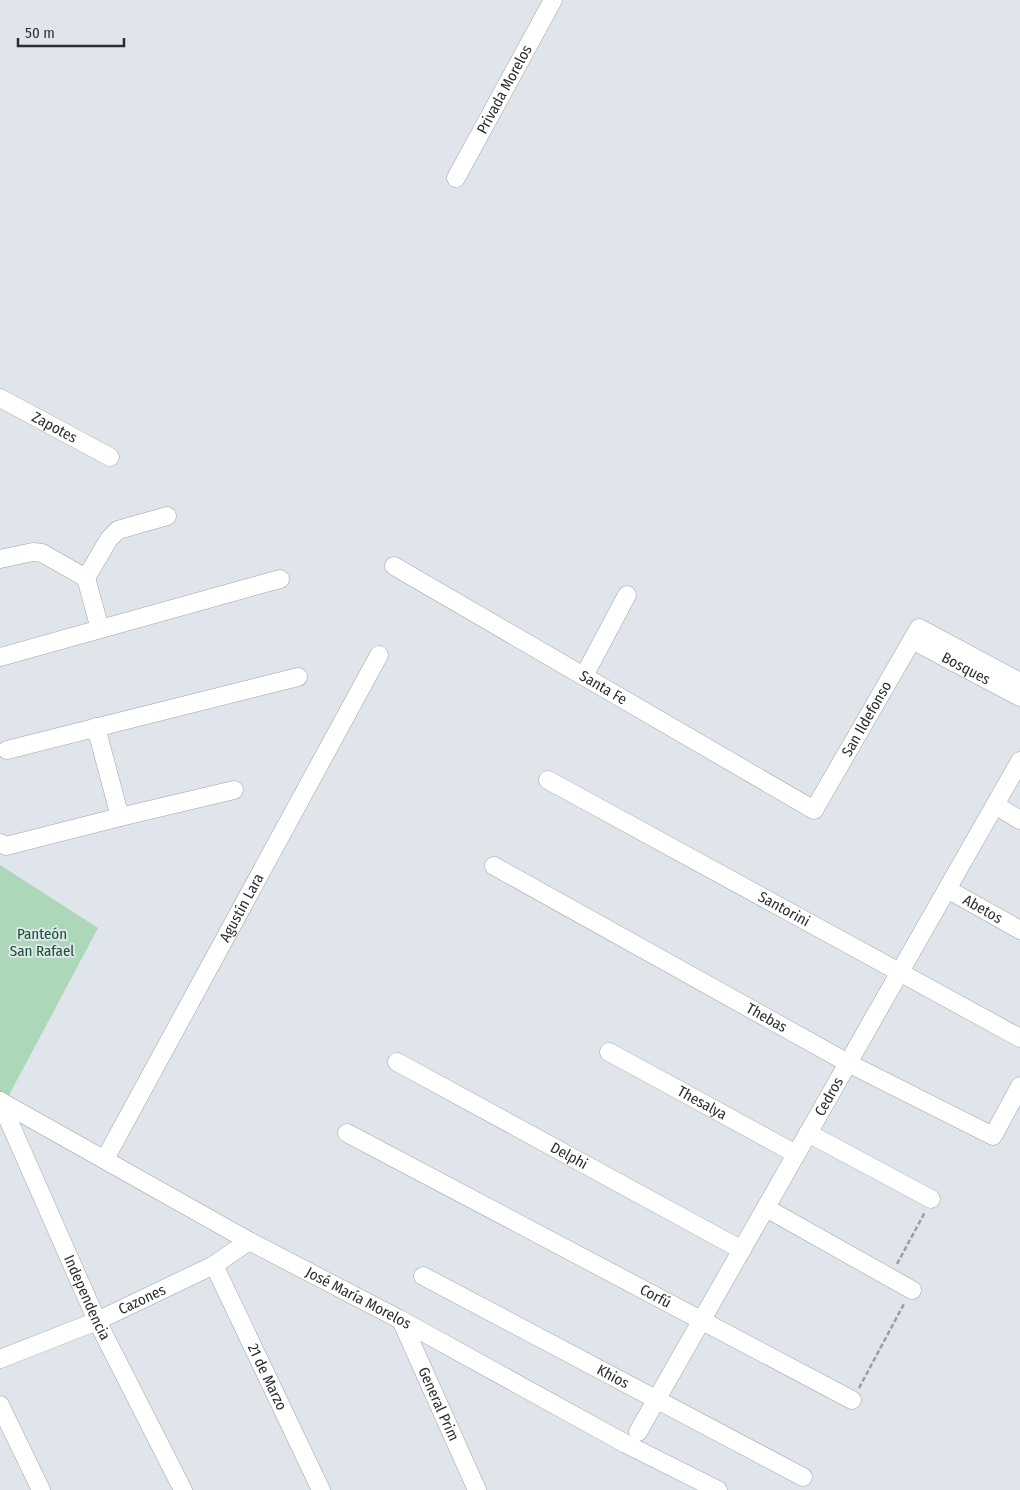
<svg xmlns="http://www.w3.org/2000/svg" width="1020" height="1490" font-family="'Fira Sans Condensed',sans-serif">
	<rect width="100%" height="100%" fill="#dfe5ea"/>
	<path fill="#add7b9" d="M0 865 98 928 8 1097 0 1092Z"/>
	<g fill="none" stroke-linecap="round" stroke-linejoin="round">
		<g stroke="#9fa4a9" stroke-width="19">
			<g id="minor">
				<path id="s1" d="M456 178 553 0"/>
				<path id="s2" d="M0 398 110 457"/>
				<path d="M0 559 33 552 42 553 86 578 109 539 118 530 167 516"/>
				<path id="s3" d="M394 566 814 810 919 628 1020 682"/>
				<path d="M86 578 100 629"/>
				<path id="s4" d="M912 640 1020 697"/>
				<path d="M0 657 280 579"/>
				<path d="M584 676 627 595"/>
				<path d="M96 727 120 817"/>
				<path d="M7 750 298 677"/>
				<path id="s5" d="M548 780 1020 1038"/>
				<path d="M995 805 1020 820"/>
				<path d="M0 843 6 846 120 817 234 790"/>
				<path id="s6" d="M494 866 848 1063 993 1136 1020 1086"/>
				<path id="s7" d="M947 889 1020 930"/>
				<path id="s8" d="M609 1052 796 1154"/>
				<path id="s9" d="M397 1062 742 1250"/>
				<path id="s10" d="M0 1101 249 1241 401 1320 626 1444 718 1490"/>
				<path id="s11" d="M0 1101 97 1321 183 1490"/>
				<path id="s12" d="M347 1133 852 1400"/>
				<path d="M808 1133 931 1199"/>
				<path id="s13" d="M105 1159 379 655"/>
				<path d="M766 1208 912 1290"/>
				<path id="s14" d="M214 1265 321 1490"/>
				<path id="s15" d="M423 1276 803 1477"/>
				<path id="s16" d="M401 1320 477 1490"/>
				<path id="s17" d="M0 1359 97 1321 214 1265 249 1241"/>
				<path d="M0 1405 41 1490"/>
				<path id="s18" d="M638 1432 1020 761"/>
			</g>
		</g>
		<path stroke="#9a9fa3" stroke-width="2.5" stroke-dasharray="5 2.5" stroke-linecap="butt" d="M897 1264 925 1212
			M859 1388 905 1302"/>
		<use href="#minor" stroke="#fff" stroke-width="18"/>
	</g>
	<g text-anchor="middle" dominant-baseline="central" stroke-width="4" stroke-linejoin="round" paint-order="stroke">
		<g font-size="15" fill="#2c2e30" stroke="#dfe5ea">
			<text stroke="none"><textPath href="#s1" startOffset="101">Privada Morelos</textPath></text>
			<text stroke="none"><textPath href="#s2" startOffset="62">Zapotes</textPath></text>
			<text stroke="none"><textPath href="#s4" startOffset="61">Bosques</textPath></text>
			<text stroke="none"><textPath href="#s3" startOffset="242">Santa Fe</textPath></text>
			<text stroke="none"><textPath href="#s3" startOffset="591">San Ildefonso</textPath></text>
			<text stroke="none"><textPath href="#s13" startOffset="286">Agustín Lara</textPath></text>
			<text stroke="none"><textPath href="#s5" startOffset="269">Santorini</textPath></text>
			<text stroke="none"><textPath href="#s7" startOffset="41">Abetos</textPath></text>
			<text stroke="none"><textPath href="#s6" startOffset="312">Thebas</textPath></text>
			<text stroke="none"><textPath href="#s18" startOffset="386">Cedros</textPath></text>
			<text stroke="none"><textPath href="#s8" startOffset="106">Thesalya</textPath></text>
			<text stroke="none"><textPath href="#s9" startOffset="196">Delphi</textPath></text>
			<text stroke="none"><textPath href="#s12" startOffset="349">Corfú</textPath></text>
			<text stroke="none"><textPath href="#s11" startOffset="215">Independencia</textPath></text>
			<text stroke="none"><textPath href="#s10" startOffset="409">José María Morelos</textPath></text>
			<text stroke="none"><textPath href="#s17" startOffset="154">Cazones</textPath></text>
			<text stroke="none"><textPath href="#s15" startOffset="215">Khios</textPath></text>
			<text stroke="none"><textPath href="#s14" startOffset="124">21 de Marzo</textPath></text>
			<text stroke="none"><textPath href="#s16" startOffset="92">General Prim</textPath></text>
		</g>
		<g font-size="15" fill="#11542e" stroke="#dfe5ea">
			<text x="42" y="934">Panteón<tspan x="42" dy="17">San Rafael</tspan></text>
		</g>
	</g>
	<path d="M18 38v8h106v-8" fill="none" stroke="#2c2e30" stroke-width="2.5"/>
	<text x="25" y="38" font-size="15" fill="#2c2e30" stroke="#dfe5ea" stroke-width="4" paint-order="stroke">50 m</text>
</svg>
